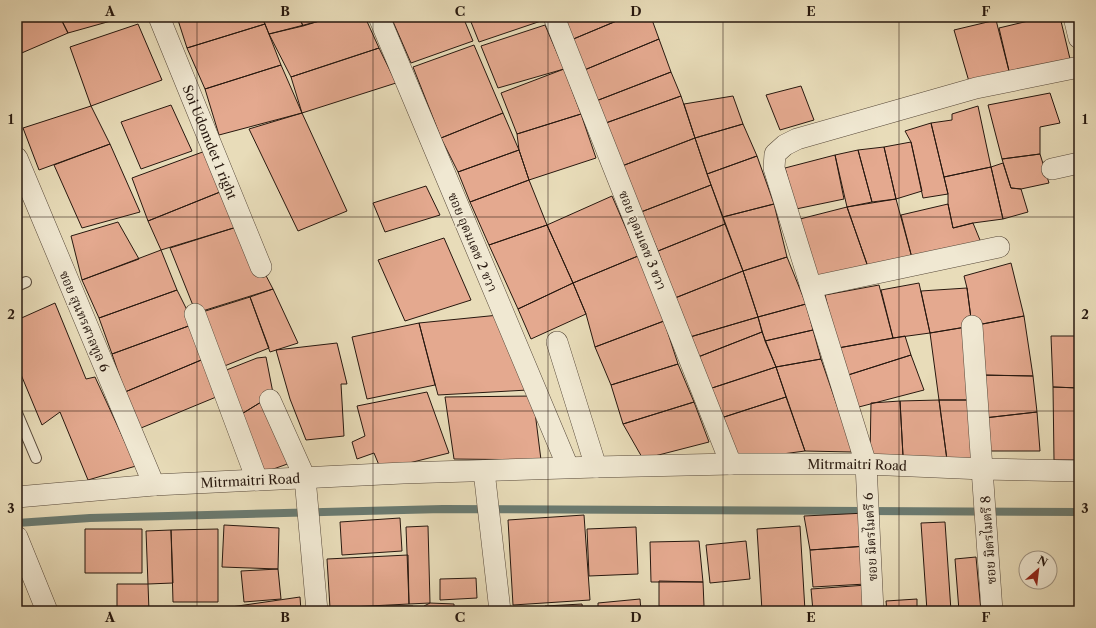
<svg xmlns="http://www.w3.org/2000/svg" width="1096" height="628" font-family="'Libre Caslon Text','Noto Serif Thai',serif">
	<rect width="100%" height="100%" fill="#e8dcb9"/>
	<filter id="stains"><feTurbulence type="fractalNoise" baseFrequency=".005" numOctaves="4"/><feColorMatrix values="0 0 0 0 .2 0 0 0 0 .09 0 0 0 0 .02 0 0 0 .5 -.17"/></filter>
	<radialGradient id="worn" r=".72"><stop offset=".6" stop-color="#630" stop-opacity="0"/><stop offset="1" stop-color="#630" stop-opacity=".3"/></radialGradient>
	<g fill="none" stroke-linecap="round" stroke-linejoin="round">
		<path stroke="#6a7a70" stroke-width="8" d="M17 523 90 518 443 509 1079 512"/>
	</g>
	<path fill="#e4a98f" stroke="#27180f" d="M17 17H60L68 33 17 55Z
		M60 17H125L68 33Z
		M177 17H262L265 24 187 48Z
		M262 17H299L303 26 269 34Z
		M299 17H325L326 19 303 26Z
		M335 17H365L379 48 291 77 269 34Z
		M391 17H463L473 41 411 63Z
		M469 17H543L544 20 479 42Z
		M563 17H626L571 40Z
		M626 17H651L659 39 582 71 571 40Z
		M1045 17H1060L1071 63 1010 75 999 28Z
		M996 20 1010 75 970 85 954 30Z
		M138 24 162 80 91 106 70 47Z
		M265 24 281 65 205 89 187 48Z
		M545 25 564 69 498 88 481 46Z
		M659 39 671 72 596 101 582 71Z
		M474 45 503 113 441 138 413 67Z
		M379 48 396 83 302 113 291 77Z
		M281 65 302 113 219 135 205 89Z
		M564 69 581 114 517 134 501 93Z
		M671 72 681 96 603 124 596 101Z
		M801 86 814 120 780 130 766 95Z
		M1050 93 1060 123 1040 127V154L1002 159 988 105Z
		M681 96 695 138 622 166 603 124Z
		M733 96 743 124 695 138 684 104Z
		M171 105 192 151 141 169 121 122Z
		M91 106 110 144 39 170 23 128Z
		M978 106 991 167 944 177 931 123 952 120V114Z
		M302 113 347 211 298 231 249 129Z
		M503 113 519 150 458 172 441 138Z
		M581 114 596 158 529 180 519 150 517 134Z
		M931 123 948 194 923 198 911 142 905 131Z
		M743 124 757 156 707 174 695 138Z
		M695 138 711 185 641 212 622 166Z
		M911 142 922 191 896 199 884 147Z
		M110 144 140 212 82 228 54 165Z
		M884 147 896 199 872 202 858 150Z
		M208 150 225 190 148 221 132 178Z
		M519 150 529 180 470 202 458 172Z
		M858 150 872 202 847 207 835 155Z
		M1040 154 1049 183 1021 189 1011 188 1002 159Z
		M835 155 844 199 796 209 785 168Z
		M757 156 774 204 723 217 707 174Z
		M1003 163 1011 188 1021 189 1028 212 1003 219 991 167Z
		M991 167 1003 219 973 223 953 228 948 204V194L944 177Z
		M529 180 547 225 489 245 470 202Z
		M711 185 725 224 658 251 641 212Z
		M426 186 440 215 385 232 373 203Z
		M225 190 240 226 161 250 148 221Z
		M612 196 638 256 573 283 547 225Z
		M896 199 912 258 868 267 847 207Z
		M774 204 787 257 743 271 723 217Z
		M948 204 953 228 973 223 982 245 912 258 901 215Z
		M847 207 868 267 817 277 800 219Z
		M118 222 139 259 82 280 71 236Z
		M725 224 743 271 675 298 658 251Z
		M547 225 573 283 518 309 489 245Z
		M240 226 273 289 196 313 170 248Z
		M444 238 471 300 405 321 378 260Z
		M161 250 177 290 99 318 82 280Z
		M638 256 664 321 595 347 586 314 573 283Z
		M787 257 806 304 758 317 743 271Z
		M1011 263 1024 316 972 326 967 288 964 276Z
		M743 271 758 317 690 337 675 298Z
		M573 283 586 314 531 339 518 309Z
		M919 283 930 333 893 338 881 290Z
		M879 285 893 338 838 348 825 295Z
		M967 288 972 326 930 333 921 291Z
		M273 289 298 343 270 352 250 297Z
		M177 290 194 324 112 354 99 318Z
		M250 297 269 348 222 367 196 314Z
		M55 303 86 379 95 377 136 466 88 480 60 412 42 425 17 365V320Z
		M806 304 813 330 765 341 758 317Z
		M499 315 528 390 438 395 419 323Z
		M1024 316 1033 376 975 375 972 326Z
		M758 317 762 332 698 357 690 337Z
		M664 321 678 364 611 385 595 347Z
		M419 323 435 385 367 399 352 337Z
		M194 324 206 358 125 392 112 354Z
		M972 326V400H939L930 333Z
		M813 330 821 359 776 367 765 341Z
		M762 332 776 367 709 389 698 357Z
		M905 336 911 355 845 376 838 348Z
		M1051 336H1079V388L1053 387Z
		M337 343 347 384H341L344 436 306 440 290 399 276 350Z
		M911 355 924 390 855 408 845 376Z
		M266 357 273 393 266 399 240 415 224 371 257 358Z
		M206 358 221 395 141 428 125 392Z
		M821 359 853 452 805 451 776 367Z
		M678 364 694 402 623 424 611 385Z
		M776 367 786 397 721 418 709 389Z
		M984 375 1033 376 1037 412 984 418Z
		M1053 387 1079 388V460H1054Z
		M427 392 449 453 381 470 374 453 357 459 352 442 365 436 357 406Z
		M533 396 541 460 454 459 445 397Z
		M786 397 805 451 737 460 721 418Z
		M266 399 293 462 265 472 240 415Z
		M939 400 947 460 903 456 900 401Z
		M939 400H972L977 459 947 460Z
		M900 401 903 456 870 457 871 403Z
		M694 402 709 442 643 459 623 424Z
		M1037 412 1040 451H987L984 418Z
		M866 513 867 546 810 550 804 516Z
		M584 515 590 600 513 605 508 520Z
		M400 518 402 551 342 555 340 522Z
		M945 522 951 611H927L921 523Z
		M224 525 279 528 278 569 222 567Z
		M428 526 430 603 409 604 406 527Z
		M800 526 805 611H762L757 529Z
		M636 527 638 574 589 576 587 529Z
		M85 529H142V573H85Z
		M218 529V602H173L171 530Z
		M171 530 173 583 148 584 146 531Z
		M699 541 703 582H651L650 542Z
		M746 541 750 579 710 583 706 545Z
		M867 546 866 584 813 587 810 550Z
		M408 555 409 604 330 608 327 559Z
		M976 557 981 611H959L955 559Z
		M278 569 281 599 244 602 241 571Z
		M476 578 477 598 440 600V579Z
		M659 581 703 582 704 606H659Z
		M117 584H148L149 611H117Z
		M867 585V611H813L811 589Z
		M300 597 301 611H224V608Z
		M640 599 641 611H598V603Z
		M917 599V611H887L886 601Z
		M430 603 454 604V611H424V606Z
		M582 604 583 611H545V606Z
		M386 606H413V611H386Z"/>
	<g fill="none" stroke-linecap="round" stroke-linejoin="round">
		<g stroke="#57493a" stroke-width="12">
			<path id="lane" d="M17 286 26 282
				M17 413 36 458"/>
		</g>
		<g stroke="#57493a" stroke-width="22">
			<g id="street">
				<path id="s1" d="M159 17 261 267"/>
				<path d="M379 17 568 467"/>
				<path d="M554 17 731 464"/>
				<path d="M1074 17 1079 38"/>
				<path d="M17 158 154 485"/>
				<path d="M1052 169 1079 163"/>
				<path d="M811 287 999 247"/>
				<path d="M195 314 257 480"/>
				<path d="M972 326 992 611"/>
				<path d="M557 342 596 467"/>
				<path d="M270 400 305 478 317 611"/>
				<path d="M484 471 500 611"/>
				<path id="s2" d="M17 497 154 485 403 473 596 467 731 464H866L983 469 1079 471"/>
				<path d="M17 537 47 611"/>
				<path d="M873 611 866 464 774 168 775 154 785 145 797 139 976 88 1079 67"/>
			</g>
		</g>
		<use href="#lane" stroke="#f0e8d2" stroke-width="10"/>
		<use href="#street" stroke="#f0e8d2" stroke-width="21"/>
	</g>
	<path fill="none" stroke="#27180f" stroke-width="1" stroke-opacity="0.55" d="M197 17V611M373 17V611M548 17V611M723 17V611M899 17V611M17 217H1079M17 411H1079"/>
	<g text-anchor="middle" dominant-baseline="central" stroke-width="3" stroke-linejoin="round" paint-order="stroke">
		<g font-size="13" fill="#27180f" stroke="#f0e8d2">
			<text stroke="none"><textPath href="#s1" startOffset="135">Soi Udomdet 1 right</textPath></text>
			<text transform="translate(643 240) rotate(68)">ซอย อุดมเดช 3 ขวา</text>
			<text transform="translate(473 242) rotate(67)">ซอย อุดมเดช 2 ขวา</text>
			<text transform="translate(85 321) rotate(67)">ซอย สุนทรศาลทูล 6</text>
			<text stroke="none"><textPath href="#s2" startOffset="841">Mitrmaitri Road</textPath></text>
			<text stroke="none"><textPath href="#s2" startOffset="234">Mitrmaitri Road</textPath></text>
			<text transform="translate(870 537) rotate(-93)">ซอย มิตรไมตรี 6</text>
			<text transform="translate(988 540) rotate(-94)">ซอย มิตรไมตรี 8</text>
		</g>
	</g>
	<rect width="1096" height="628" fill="none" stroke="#e8dcb9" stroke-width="44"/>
	<g transform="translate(1038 570) rotate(28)"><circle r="19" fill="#f0e8d2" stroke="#a09584"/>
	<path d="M0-3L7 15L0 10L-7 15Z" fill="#8f2418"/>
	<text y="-6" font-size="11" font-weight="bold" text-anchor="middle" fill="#27180f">N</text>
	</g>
	<rect x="22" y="22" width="1052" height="584" fill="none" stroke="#27180f" stroke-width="1.5"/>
	<g font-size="13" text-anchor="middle" font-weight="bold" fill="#27180f">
		<text x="110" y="16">A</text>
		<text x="285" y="16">B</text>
		<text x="460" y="16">C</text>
		<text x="636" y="16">D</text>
		<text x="811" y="16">E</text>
		<text x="986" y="16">F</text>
		<text x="11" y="124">1</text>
		<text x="1085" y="124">1</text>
		<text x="11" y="319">2</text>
		<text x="1085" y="319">2</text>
		<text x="11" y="513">3</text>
		<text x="1085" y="513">3</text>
		<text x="110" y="622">A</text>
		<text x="285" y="622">B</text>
		<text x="460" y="622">C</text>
		<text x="636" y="622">D</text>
		<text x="811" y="622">E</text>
		<text x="986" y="622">F</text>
	</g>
	<rect width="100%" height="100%" filter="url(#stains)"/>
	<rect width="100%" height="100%" fill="url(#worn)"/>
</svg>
